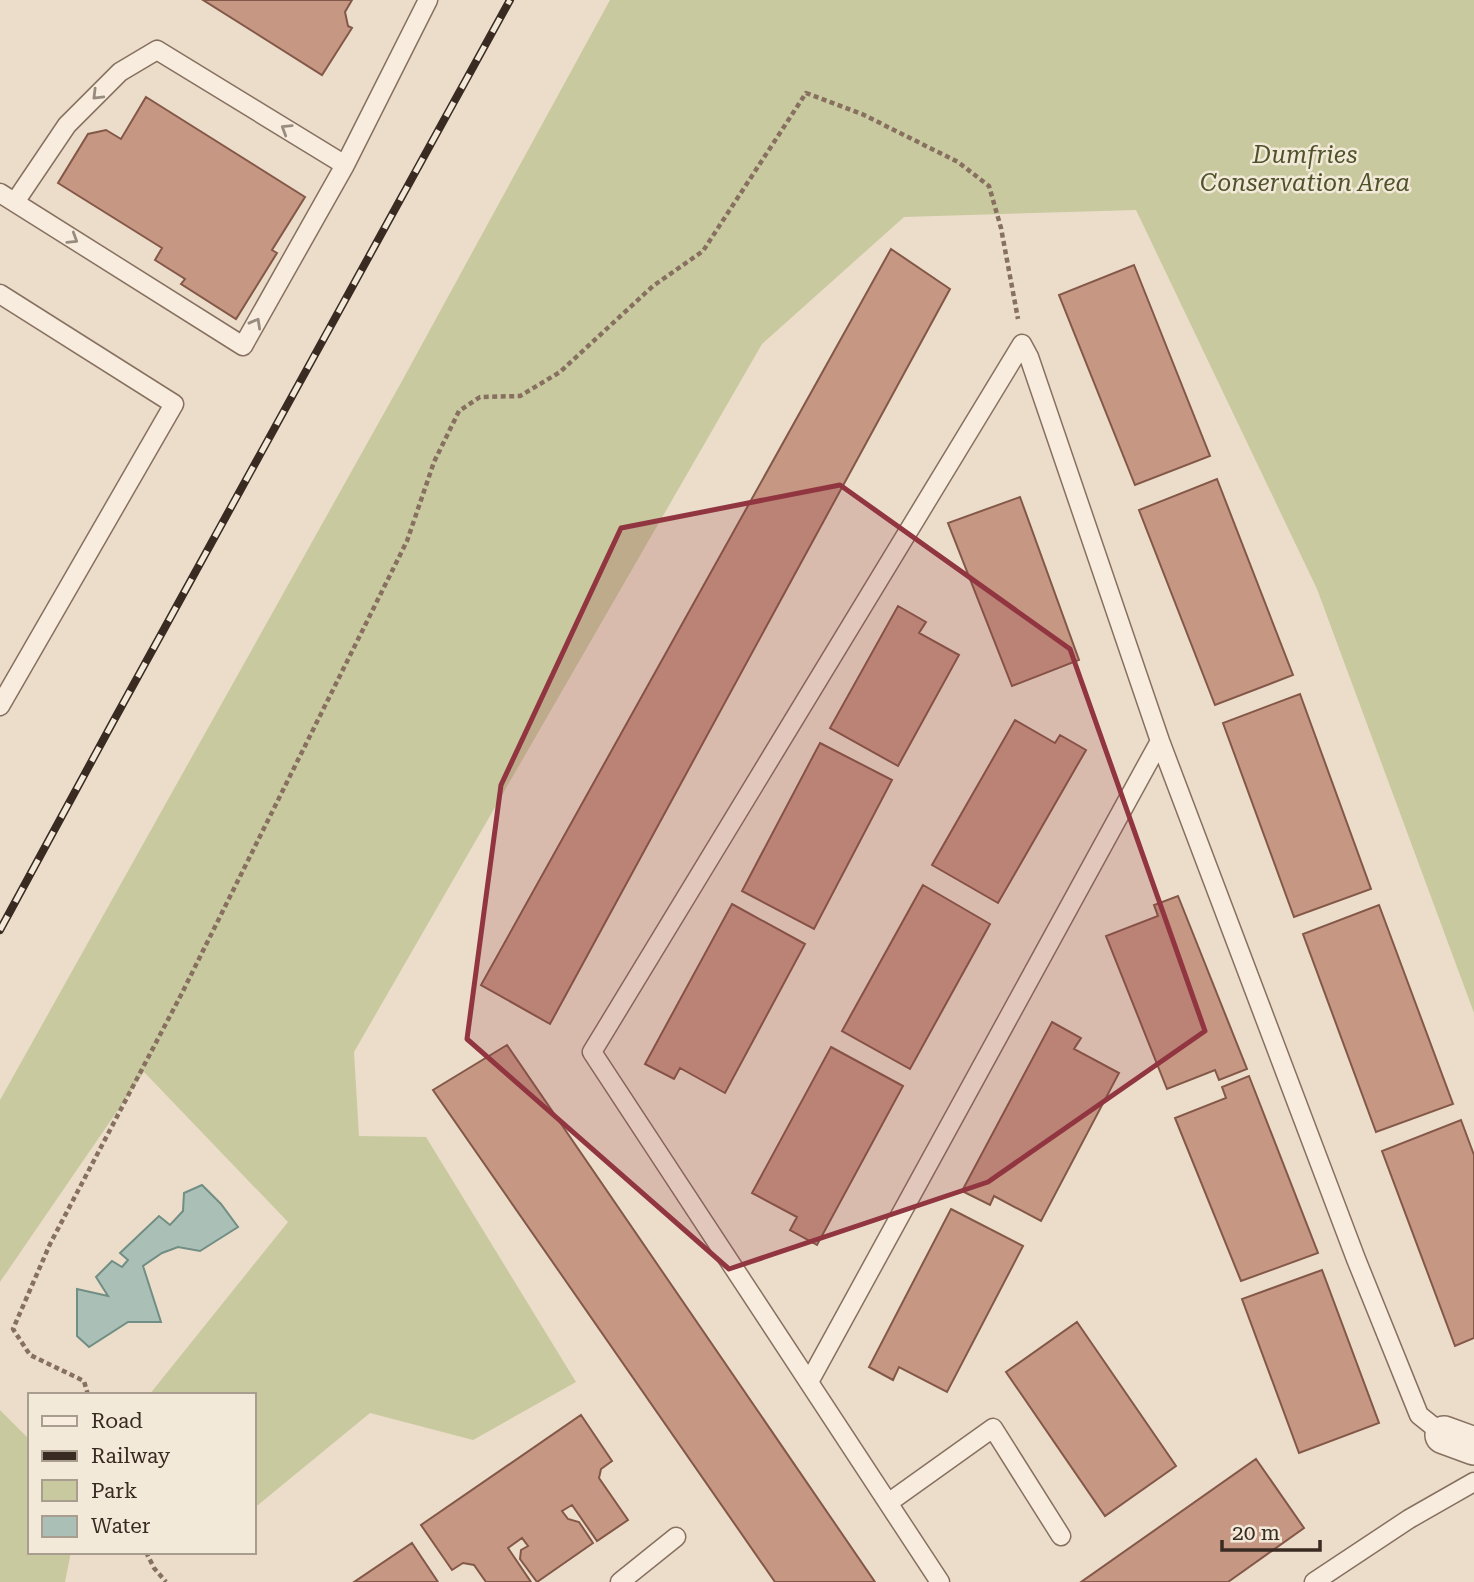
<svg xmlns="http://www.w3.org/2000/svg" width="1474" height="1582" font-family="'Roboto Serif',serif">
	<rect width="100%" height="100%" fill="#ebddca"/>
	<path fill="#c9c99f" d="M610 0H1474V1013L1317 589 1136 210 904 217 762 344 354 1052 359 1136 426 1137 576 1382 473 1440 370 1413 258 1505 254 1506V1395H149L288 1222 144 1072 0 1282V1100L402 381Z
		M0 1410 30 1440V1552H71L65 1582H0Z"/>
	<path fill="#aac0b7" stroke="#718e84" stroke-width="2" d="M202 1185 221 1204 238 1227 200 1251 178 1247 162 1253 143 1266 161 1322H128L89 1347 77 1336V1289L108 1296 96 1277 112 1261 122 1267 128 1260 120 1253 159 1216 170 1225 183 1211 184 1193Z"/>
	<path fill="#c69783" stroke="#845848" stroke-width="2" d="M203 0H352L345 12 348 26 352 28 322 75Z
		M146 97 305 197 272 250 277 253 236 319 181 284 185 279 155 260 162 248 58 183 88 134 106 130 121 139Z
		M891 249 950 289 550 1024 481 985Z
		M1134 265 1210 456 1135 485 1059 295Z
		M1217 479 1293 675 1215 705 1139 510Z
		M1020 497 1079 660 1012 686 948 523Z
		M898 606 926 622 919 633 959 655 898 766 830 728Z
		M1300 694 1371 889 1294 917 1223 723Z
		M1015 720 1055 743 1060 735 1086 750 998 903 932 865Z
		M820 743 892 780 814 929 742 891Z
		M923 885 990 924 910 1069 842 1031Z
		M1178 896 1247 1069 1219 1080 1215 1070 1167 1089 1106 936 1158 916 1154 905Z
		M732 904 805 944 725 1093 680 1068 674 1079 645 1064Z
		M1379 905 1453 1104 1376 1132 1303 934Z
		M1052 1022 1081 1038 1074 1049 1119 1073 1041 1221 994 1196 990 1205 962 1191Z
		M507 1045 875 1582H775L433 1090Z
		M831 1047 903 1086 817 1245 790 1230 797 1217 752 1193Z
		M1249 1076 1318 1253 1241 1281 1175 1118 1226 1098 1222 1087Z
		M1461 1120 1474 1155V1338L1455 1346 1382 1151Z
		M951 1209 1023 1246 947 1392 899 1367 893 1380 869 1367Z
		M1322 1270 1379 1423 1299 1453 1242 1299Z
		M1077 1322 1176 1466 1105 1516 1006 1372Z
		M581 1415 612 1461 601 1469 599 1478 628 1520 597 1541 572 1505 562 1511 568 1519 579 1522 593 1543 537 1582 520 1559 521 1550 528 1546 522 1538 508 1548 531 1582H486L474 1565 463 1563 452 1570 421 1525Z
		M1256 1459 1304 1528 1228 1582H1081Z
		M412 1543 438 1582H354Z"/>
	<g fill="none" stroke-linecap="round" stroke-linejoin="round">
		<g stroke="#877060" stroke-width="21">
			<path id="service" d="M0 193 243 346 345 165 428 0
				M15 202 67 125 120 72 157 50 345 165
				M0 294 174 404 0 706
				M809 1382 1160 741
				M888 1503 993 1428 1061 1536
				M620 1582 676 1537
				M940 1582 592 1052 1022 344 1029 357 1160 741 1356 1259 1419 1415 1444 1435
				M1314 1582 1409 1519 1474 1482"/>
		</g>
		<g stroke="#877060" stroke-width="40">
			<path id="minor" d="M1444 1435 1474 1446"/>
		</g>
		<path stroke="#877060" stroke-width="4.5" stroke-dasharray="5 3.5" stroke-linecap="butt" d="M88 1395 84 1381 30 1355 13 1329 50 1244 181 995 407 541 434 462 459 411 480 397 520 396 560 372 653 286 703 251 806 93 862 114 958 162 989 186 1001 228 1018 319
			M146 1552 154 1568 166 1582"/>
		<use href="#service" stroke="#f7ecdd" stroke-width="18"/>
		<use href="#minor" stroke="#f7ecdd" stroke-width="37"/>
		<g stroke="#392a22" stroke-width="8">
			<path id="rail" d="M0 930 114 720 510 0"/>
		</g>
		<use href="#rail" stroke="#f3e9d9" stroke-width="5" stroke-dasharray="16" stroke-linecap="butt"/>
	</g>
	<defs><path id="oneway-chevron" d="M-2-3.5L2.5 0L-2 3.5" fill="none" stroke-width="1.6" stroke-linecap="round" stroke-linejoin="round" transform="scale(1.75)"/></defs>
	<g stroke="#988b80">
		<use href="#oneway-chevron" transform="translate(97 95) rotate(135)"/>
		<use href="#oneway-chevron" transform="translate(286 129) rotate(-148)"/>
		<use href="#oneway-chevron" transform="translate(73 239) rotate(32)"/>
		<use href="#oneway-chevron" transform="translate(256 323) rotate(-61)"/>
	</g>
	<path fill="#913541" fill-opacity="0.2" stroke="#913541" stroke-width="5" stroke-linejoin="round" d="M840 485 1070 649 1205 1031 988 1182 729 1269 467 1039 501 785 621 528Z"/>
	<g text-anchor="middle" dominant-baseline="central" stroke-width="5" stroke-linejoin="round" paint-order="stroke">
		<g font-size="24" font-style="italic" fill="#4e532a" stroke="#f3e9d9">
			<text x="1305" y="155">Dumfries<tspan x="1305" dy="28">Conservation Area</tspan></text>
		</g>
	</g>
	<rect x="28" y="1393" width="228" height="161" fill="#f3e9d9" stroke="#a99d90" stroke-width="2"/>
	<rect x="42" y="1416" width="35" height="10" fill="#f7ecdd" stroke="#a99d90" stroke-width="2"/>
	<text x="91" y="1428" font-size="21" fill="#392a22">Road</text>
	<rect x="42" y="1451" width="35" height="10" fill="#392a22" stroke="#a99d90" stroke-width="2"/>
	<text x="91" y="1463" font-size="21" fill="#392a22">Railway</text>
	<rect x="42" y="1480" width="35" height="21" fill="#c9c99f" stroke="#a99d90" stroke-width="2"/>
	<text x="91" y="1498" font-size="21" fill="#392a22">Park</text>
	<rect x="42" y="1516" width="35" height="21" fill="#aac0b7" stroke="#a99d90" stroke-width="2"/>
	<text x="91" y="1533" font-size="21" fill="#392a22">Water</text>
	<path d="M1222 1540v10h98v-10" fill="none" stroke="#392a22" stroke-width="3.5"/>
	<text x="1232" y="1540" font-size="21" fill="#392a22" stroke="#f3e9d9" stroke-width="5" paint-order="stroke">20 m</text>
</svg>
